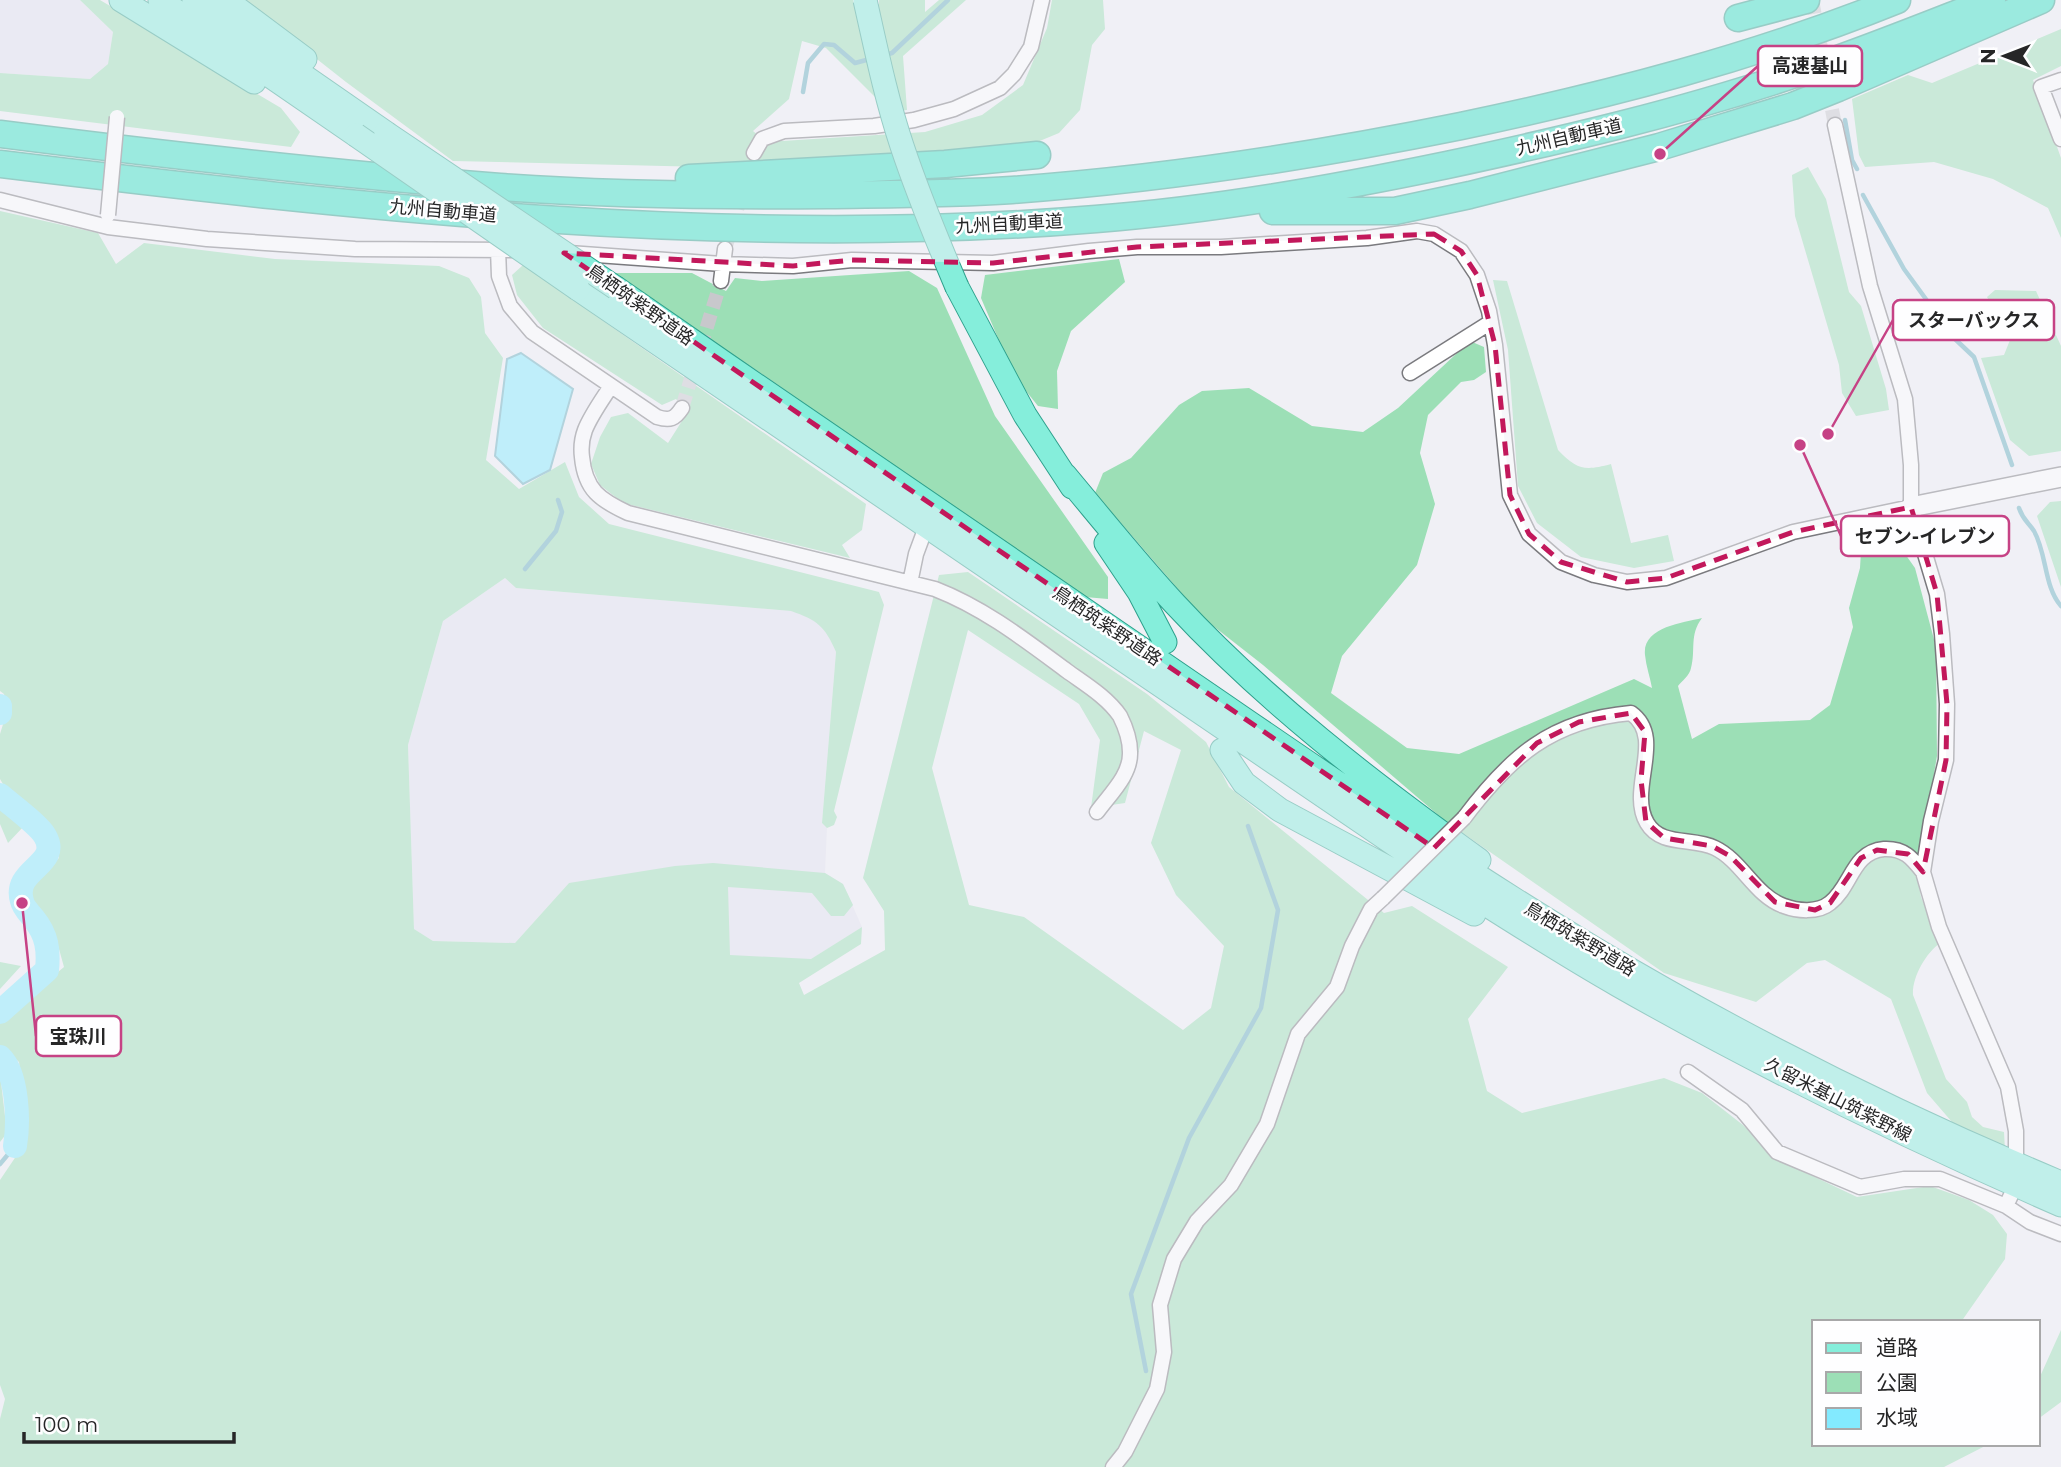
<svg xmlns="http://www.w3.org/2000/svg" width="2061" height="1467" font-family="Montserrat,'Noto Sans JP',sans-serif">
	<rect width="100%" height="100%" fill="#f0f0f5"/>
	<path fill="#e3e2ef" d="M0 0H80L113 32 108 64 90 79 0 73Z
		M505 578 516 588 792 611 812 618 827 632 836 652 822 823 827 828 825 873 843 884 862 927 794 970 721 964 569 883 515 943 433 941 414 929 408 745 443 621Z"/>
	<path fill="#9cdfb6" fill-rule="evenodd" d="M80 0H100L281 108 300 132 291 147 0 111V73L90 79 108 64 113 32Z
		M242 0H853L855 8 879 4V0H925V12L939 0H966L903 56 907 110 890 112 826 48 802 41 789 99 753 131 766 142 925 132 982 115 1023 85 1047 28 1052 0H1103L1105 29 1092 45 1080 110 1059 133 1030 145 933 157 706 167 453 161 346 82Z
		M2061 29V66L2033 80 2061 158V238L2048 208 1993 179 1934 162 1865 167 1859 155 1852 99 1908 75 1932 83Z
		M1808 167 1826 199 1849 292 1861 306 1886 389 1889 410 1856 416 1842 393 1839 365 1795 216 1792 175Z
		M0 211 98 233 116 264 144 243 275 259 439 266 469 278 481 297 485 333 503 358 486 460 519 489 565 462 579 497 609 524 879 592 884 605 834 811 837 817 834 825 827 828 822 823 836 652C825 626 817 620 791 611L516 588 505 578 443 621 408 745 414 929 433 941 515 943 569 883 675 866 713 863 825 873 843 884 853 905 844 916H831L812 893 728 887 730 955 811 959 862 927 861 944 799 983 804 995 885 950 884 911 863 878 939 575 968 572 1147 694 1206 742 1229 787 1384 913 1412 906 1508 967 1468 1019 1487 1091 1522 1113 1664 1078 1702 1093 1743 1125 1779 1160 1857 1197 1930 1186 1969 1200 1993 1215 2007 1234 2005 1259 1961 1322H1814V1444H1989L1944 1467H0V1419L5 1399 0 1385V1180L27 1140 19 1062 0 1045V1020L64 967 54 931 30 905 31 883 59 858 51 830 10 796 0 779V734L8 708 4 694 0 691ZM968 630 1079 704 1100 740 1091 808 1125 803 1144 731 1181 750 1151 843 1176 895 1224 946 1211 1008 1183 1030 1024 917 969 905 932 768Z
		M1119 259 1125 282 1071 331 1057 371 1058 409 1038 406 1014 376 981 298 985 275Z
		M523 265 866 504 862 530 842 545 850 558 623 503 600 485 591 464 600 437 611 417 628 413 668 443 687 413 676 399 662 405 543 328 517 295 512 275Z
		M909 271 937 288 995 416 1108 577V599L1085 597 759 372 607 273H692L726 291 735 278 762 281Z
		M1493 280 1507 281 1558 450C1577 470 1585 471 1611 464L1631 543 1668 535 1674 561 1634 568 1581 557 1537 523 1518 486 1508 350Z
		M1995 290 2036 291 2061 346V451L2029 456 2010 440 1981 358 2004 355 2010 340 1987 297Z
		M1470 341 1484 347 1486 372 1474 380 1461 382 1428 415 1420 453 1435 504 1417 565 1342 656 1331 693 1407 748 1459 754 1634 679 1652 688C1650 677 1646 666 1645 655 1642 627 1682 623 1702 618 1689 635 1696 650 1691 668 1690 675 1682 681 1678 686L1692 739 1719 724 1810 720 1830 705 1853 627 1849 608 1860 568 1862 535 1884 540 1903 551 1915 568 1936 647 1937 756 1917 874 1921 897 1940 943C1926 953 1912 977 1913 995L1946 1079 1967 1102 1972 1117 1983 1127 2004 1132 2005 1150 1958 1129 1927 1093 1891 999 1825 960 1807 963 1756 1002 1664 973 1444 820 1263 665 1203 618 1095 493 1103 473 1131 458 1179 405 1202 391 1249 388 1312 426 1363 432 1398 408Z
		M2061 501V587L2037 516 2050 502Z
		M0 802 24 826 8 843 0 824Z
		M0 962 21 966 0 989Z
		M0 1074 7 1133 0 1142Z
		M2061 1330V1402L2038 1419V1381Z"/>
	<path fill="#83eaff" stroke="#67afbe" stroke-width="2" d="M521 353 573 389 550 470 523 484 495 456 507 359Z"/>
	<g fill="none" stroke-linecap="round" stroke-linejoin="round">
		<path stroke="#67afbe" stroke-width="4.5" d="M885 55 892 53 948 0
			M803 92 808 63 824 44 834 45 855 63 870 59
			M1845 120 1852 160 1857 169
			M1863 195 1904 269 1955 339 1974 357 2012 465
			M2019 508C2023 520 2028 522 2034 531 2047 554 2044 587 2061 606
			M525 569 556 531 562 512 558 500
			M0 1164 15 1146
			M1146 1371 1131 1294 1189 1138 1261 1008 1278 910 1248 826"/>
		<path stroke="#83eaff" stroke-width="24" d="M0 706V713
			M0 795C10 804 39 825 45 836 62 865 12 869 22 901 23 907 30 914 34 919 47 935 49 950 47 970L0 1012
			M0 1057C18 1074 19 1122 15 1146"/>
		<path stroke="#c8c8cc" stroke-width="14" stroke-dasharray="14 7" stroke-linecap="butt" d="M1812 0 1825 69
			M1828 89 1835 125
			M725 249 743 190
			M682 408 721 281"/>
		<g stroke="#7a7a7e" stroke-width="17">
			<path id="street" d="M2061 80 2041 87 2061 139
				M1835 125 1870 286 1905 399 1911 465V507L1937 594 1942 634 1947 704 1946 760 1931 821 1923 872 1939 927 2008 1087 2016 1131V1154
				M754 153 762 139 784 131 874 126 914 120 954 109 1000 88 1014 74 1031 47 1042 0
				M0 200 108 227 207 239 355 249 518 250
				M498 249 499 276 510 306 532 332 657 417C670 421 675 419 682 408
				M569 253 722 264 793 266 852 260 993 263 1089 251 1137 247H1221L1367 238 1417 231 1434 234 1461 251 1477 275 1489 311 1495 345 1510 495 1529 534 1561 562 1594 575 1627 582 1666 578 1793 532 1911 507
				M721 281 725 249
				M1410 373 1491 322
				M611 386C602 400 591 415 585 430 582 438 581 449 582 457 585 490 600 500 628 513L935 589C984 608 1025 640 1067 671 1085 684 1107 697 1120 716 1125 726 1130 741 1130 752 1131 775 1110 794 1097 812
				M910 583 916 554 926 527
				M1464 818C1510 757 1551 720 1631 713 1666 738 1627 789 1647 823 1661 847 1693 837 1715 848 1742 861 1755 896 1784 906 1797 911 1818 913 1830 903 1852 886 1852 852 1884 849 1904 848 1912 858 1923 872
				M1688 1072 1742 1110 1777 1152 1860 1187 1904 1179H1940L2006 1206
				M2012 1193 2006 1206 2030 1222 2061 1234
				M1113 1467 1125 1452 1157 1389 1164 1352 1160 1305 1174 1259 1197 1221 1231 1185 1267 1124 1298 1034 1337 987 1352 946 1371 909 1383 898"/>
		</g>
		<g stroke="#7a7a7e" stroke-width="22">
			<path id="secondary" d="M1911 507 2061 477"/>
		</g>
		<g stroke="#2ea08c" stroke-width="25">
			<path id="primary" d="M121 0 254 82
				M160 0 356 135
				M194 0 386 133
				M226 0 305 59
				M957 287 1025 415 1072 487
				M616 288C813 425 1011 561 1209 695 1336 782 1463 870 1595 949 1744 1038 1901 1116 2061 1183
				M578 289 1441 876C1500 913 1558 951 1618 985 1762 1067 1910 1139 2061 1205
				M1065 475C1101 518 1137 563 1175 604 1265 701 1372 783 1479 860
				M1106 543 1139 592 1165 642
				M1222 750 1244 783 1280 810 1474 914"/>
		</g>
		<g stroke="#2ea08c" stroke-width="29">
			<path id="highway" d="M1738 18 1806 0
				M0 134C166 155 333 174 500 187 609 195 719 196 828 195 889 194 951 194 1012 190 1163 179 1313 156 1461 126 1609 95 1756 57 1897 0
				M0 164C362 208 730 249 1096 219 1214 210 1331 189 1447 165 1563 140 1679 113 1792 75 1859 53 1925 26 1992 0
				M689 178 945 164 1037 155
				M1273 211H1395L1470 195 1659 147 1793 106 1838 88 2041 0"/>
		</g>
		<use href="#street" stroke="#fff" stroke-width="14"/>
		<use href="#secondary" stroke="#fff" stroke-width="19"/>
		<use href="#primary" stroke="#85eedb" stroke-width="23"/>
		<use href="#highway" stroke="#33e2c3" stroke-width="26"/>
		<g stroke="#7a7a7e" stroke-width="17" stroke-linecap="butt">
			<path id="street-bridge" d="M108 215 117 117
				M1383 898 1464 818"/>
		</g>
		<g stroke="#2ea08c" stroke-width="25" stroke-linecap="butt">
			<path id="primary-bridge" d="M865 0C876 49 886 98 902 146 918 194 937 240 957 287
				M386 133 616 288
				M356 135 578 289"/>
		</g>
		<use href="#street-bridge" stroke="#fff" stroke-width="14"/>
		<use href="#primary-bridge" stroke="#85eedb" stroke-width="23"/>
	</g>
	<path d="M0 0H2061V1467H0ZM1434 234 1461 251 1477 275 1495 345 1510 495 1529 534 1561 562 1627 582 1666 578 1793 532 1911 507 1937 594 1947 704 1946 760 1923 872 1908 854 1877 850 1861 858 1830 903 1815 910 1775 902 1730 856 1712 846 1664 838 1646 822 1641 780 1645 732 1631 713 1579 722 1537 743 1434 848 564 253 793 266 852 260 993 263 1137 247Z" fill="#f0f0f5" fill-opacity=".55" fill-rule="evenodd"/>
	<path fill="none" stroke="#c2185b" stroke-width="5" stroke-dasharray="14 9" stroke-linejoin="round" d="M1434 234 1461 251 1477 275 1495 345 1510 495 1529 534 1561 562 1627 582 1666 578 1793 532 1911 507 1937 594 1947 704 1946 760 1923 872 1908 854 1877 850 1861 858 1830 903 1815 910 1775 902 1730 856 1712 846 1664 838 1646 822 1641 780 1645 732 1631 713 1579 722 1537 743 1434 848 564 253 793 266 852 260 993 263 1137 247Z"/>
	<g text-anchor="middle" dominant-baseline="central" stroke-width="5" stroke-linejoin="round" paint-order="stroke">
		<g font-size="18" fill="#262627" stroke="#fefeff">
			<text transform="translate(1569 137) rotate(-13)">九州自動車道</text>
			<text transform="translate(443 211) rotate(5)">九州自動車道</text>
			<text transform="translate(1009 224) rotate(-3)">九州自動車道</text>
			<text transform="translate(640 305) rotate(35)">鳥栖筑紫野道路</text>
			<text transform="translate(1107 626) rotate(34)">鳥栖筑紫野道路</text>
			<text transform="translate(1580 939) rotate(31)">鳥栖筑紫野道路</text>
			<text transform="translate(1838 1100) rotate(27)">久留米基山筑紫野線</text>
		</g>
	</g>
	<path fill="none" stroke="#c64285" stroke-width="2.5" d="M1660 154L1758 66M1828 434L1893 320M1800 445L1841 536M22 903L36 1036"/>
	<g fill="#c64285" stroke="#fefeff" stroke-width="2.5">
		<circle cx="1660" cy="154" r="7"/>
		<circle cx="1828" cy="434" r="7"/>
		<circle cx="1800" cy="445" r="7"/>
		<circle cx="22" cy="903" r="7"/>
	</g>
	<g fill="#fefeff" stroke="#c64285" stroke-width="2.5">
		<rect x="1758" y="46" width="104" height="40" rx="7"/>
		<rect x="1893" y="300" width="161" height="40" rx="7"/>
		<rect x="1841" y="516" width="168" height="40" rx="7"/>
		<rect x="36" y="1016" width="85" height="40" rx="7"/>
	</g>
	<g font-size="19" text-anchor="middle" font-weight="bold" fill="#262627">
		<text x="1810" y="72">高速基山</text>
		<text x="1974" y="327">スターバックス</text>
		<text x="1925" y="543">セブン-イレブン</text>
		<text x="78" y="1043">宝珠川</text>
	</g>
	<rect x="1812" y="1320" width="228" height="126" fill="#fefeff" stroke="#a8a8a9" stroke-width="2"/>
	<rect x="1826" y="1343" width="35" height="10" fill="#85eedb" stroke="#a8a8a9" stroke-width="2"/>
	<text x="1876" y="1355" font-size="21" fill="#262627">道路</text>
	<rect x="1826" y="1372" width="35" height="21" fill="#9cdfb6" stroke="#a8a8a9" stroke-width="2"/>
	<text x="1876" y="1390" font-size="21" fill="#262627">公園</text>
	<rect x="1826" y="1408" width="35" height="21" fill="#83eaff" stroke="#a8a8a9" stroke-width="2"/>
	<text x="1876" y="1425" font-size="21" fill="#262627">水域</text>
	<g transform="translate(2005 56) rotate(270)" stroke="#fefeff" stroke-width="5" paint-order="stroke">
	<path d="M0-5L12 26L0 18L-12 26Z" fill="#262627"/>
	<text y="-10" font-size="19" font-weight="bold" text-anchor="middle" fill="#262627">N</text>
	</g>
	<path d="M24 1432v10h210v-10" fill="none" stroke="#262627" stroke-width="3.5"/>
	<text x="35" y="1432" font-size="21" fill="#262627" stroke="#fefeff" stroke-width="5" paint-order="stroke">100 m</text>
</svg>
